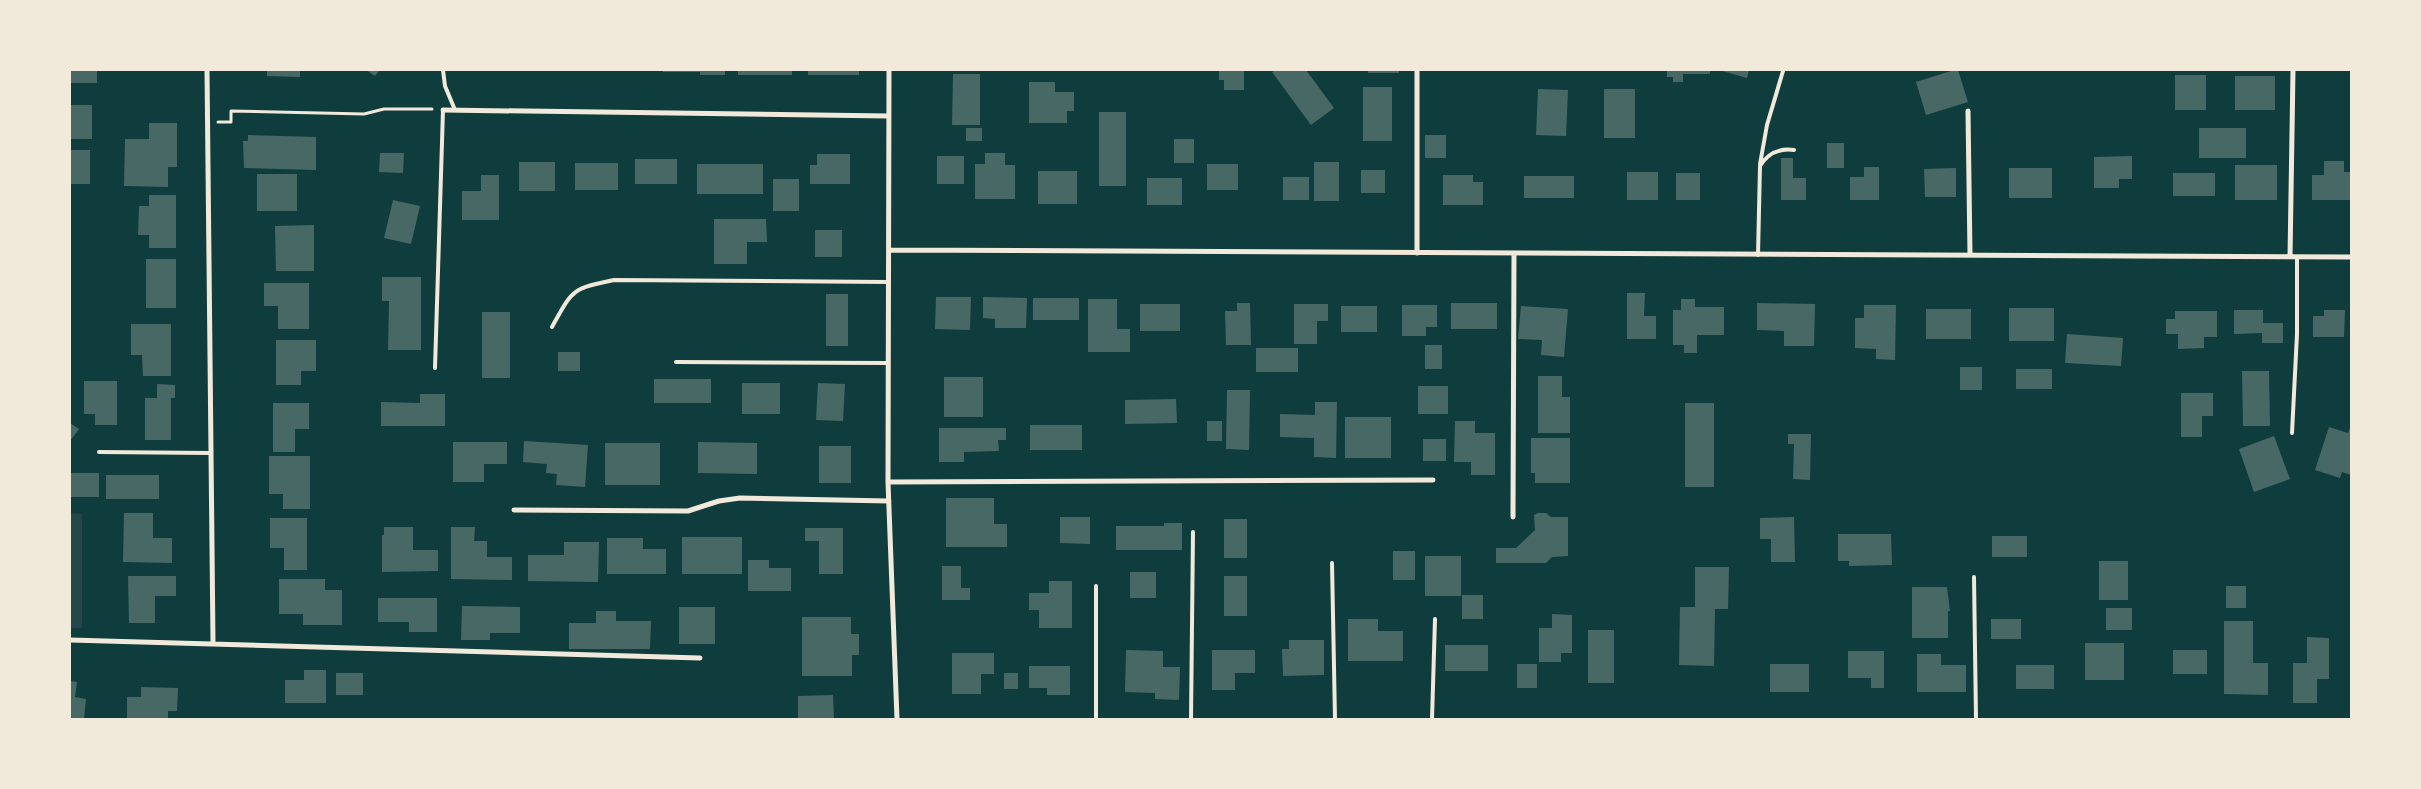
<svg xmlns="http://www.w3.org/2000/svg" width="2421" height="789" font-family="'Space Grotesk',sans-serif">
	<rect width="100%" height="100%" fill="#0f3d3e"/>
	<path fill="#244646" d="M70 513 82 514V628H70Z"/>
	<path fill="#486865" d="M70 70H97V83H70Z
		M267 70H300V77L267 76Z
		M366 70H380L375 76Z
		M663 70H725V75H700V72H663Z
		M738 70H792V75H738Z
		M808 70H859V75H808Z
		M1219 70H1244V90H1224V80H1219Z
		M1276 70H1306L1334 108 1311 125 1272 72Z
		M1368 70H1399V73H1368Z
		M1667 70H1710V74H1683V82H1673V77H1667Z
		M1719 70H1749L1747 78Z
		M1954 70H1958L1968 102 1926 115 1916 82Z
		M953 74H980V125H952Z
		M2175 75H2206V110H2175Z
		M2235 76H2275V110H2235Z
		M1029 82H1055V92H1074V111H1067V123H1029Z
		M1363 87H1392V141H1363Z
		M1538 89 1568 90 1566 136 1536 135Z
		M1604 89H1635V138H1604Z
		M70 105H92V139H70Z
		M1099 112H1126V186H1099Z
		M149 123H177V167H168V187L124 186 125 139H149Z
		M966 128H982V141H966Z
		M2199 128H2246V158H2199Z
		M248 135 316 137V170L244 168 243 141H248Z
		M1425 135H1446V158H1425Z
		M1174 139H1194V163H1174Z
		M1827 143H1844V168H1827Z
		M70 150H90V184H70Z
		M380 153H404L403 173 379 172Z
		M985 153H1005V165H1015V199H975V164H985Z
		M817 154H850V184H810V165H817Z
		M937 156H964V184H937Z
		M2132 156V179H2119V188H2094V157Z
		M1781 158H1793V178H1806V200H1781Z
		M635 159H677V184H635Z
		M2324 161H2344V172H2351V200H2312V175H2324Z
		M519 162H555V191H519Z
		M1314 162H1339V201H1314Z
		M575 163H618V190H575Z
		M697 164H763V194H697Z
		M1207 164H1238V190H1207Z
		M2235 165H2277V200H2235Z
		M1864 167H1879V200H1850V177H1864Z
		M1956 168V197H1925L1924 169Z
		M2009 168H2052V198H2009Z
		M1361 170H1385V193H1361Z
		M1038 171H1077V204H1038Z
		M1627 172H1658V200H1627Z
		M1676 173H1700V200H1676Z
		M2173 173H2215V196H2173Z
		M257 174H297V211H257Z
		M481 175H499V220H462V191H481Z
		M1443 175H1473V182H1483V205H1443Z
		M1524 176H1574V198H1524Z
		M1283 177H1309V200H1283Z
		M1147 178H1182V205H1147Z
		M773 179H799V211H773Z
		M149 195H176V248H149V235H138L139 206H149Z
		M393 200 420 206 411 244 384 238Z
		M714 219H766L767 242H747V264H714Z
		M314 225V271H276L275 226Z
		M815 230H842V257H815Z
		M146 259H176V308H146Z
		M382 277H421V350H388L389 301H382Z
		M264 283H309V329H278V306H264Z
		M1627 293H1645L1644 316H1656V339H1627Z
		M826 294H848V346H826Z
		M936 297H971L970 330 935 329Z
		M983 297 1027 298 1026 328H995V319L983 318Z
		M1033 298H1079V320H1033Z
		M1088 299H1117V329H1130V352H1088Z
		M1681 299H1695V307H1724V335H1697V353H1684V345H1673V310H1681Z
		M1237 303H1250L1251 345H1226L1225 311H1237Z
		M1451 303H1497V329H1451Z
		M1757 303 1815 304 1814 346H1784V331L1757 330Z
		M1140 304H1180V331H1140Z
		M1294 304H1328V321H1317V344H1294Z
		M1402 305H1437V327H1426V336H1402Z
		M1864 305H1896L1895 360 1876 359V349L1855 348V318H1864Z
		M1341 306H1377V332H1341Z
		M1521 306 1568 309 1564 357 1541 355 1542 340 1518 339Z
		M2009 308H2054V341H2009Z
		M1926 309H1971V339H1926Z
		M2234 310H2263V323H2283V343H2262V333L2234 334Z
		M2324 310H2345L2344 337H2313V316H2324Z
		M2175 311H2217V337H2204V348L2178 349V334H2166V319H2175Z
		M482 312H510V378H482Z
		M131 324H171V376H143L142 355H131Z
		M2067 334 2123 338 2121 366 2065 363Z
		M276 340H316V371H301V385H276Z
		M1425 345H1442V369H1425Z
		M1256 348H1298V372H1256Z
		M558 352H580V371H558Z
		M1960 367H1982V390H1960Z
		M2016 369H2052V389H2016Z
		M2242 371H2269L2270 426H2243Z
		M1538 376H1562V397H1570V433H1538Z
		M944 377H983V417H944Z
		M654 379H711V403H654Z
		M84 381H117V425H95V414H84Z
		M742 383H780V414H742Z
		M818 383 845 384 843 421 816 420Z
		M157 384 175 385V398H171V440H145V398H157Z
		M1418 386H1448V414H1418Z
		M1227 390H1250L1249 450 1226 449Z
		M2181 393H2213V416H2202V437H2181Z
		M420 394H445V426H381V402L420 403Z
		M1176 399 1177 423 1125 424V400Z
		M1315 402H1337L1336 458 1314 457V438L1280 437V414L1315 415Z
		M273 403H309V429H295V452H273Z
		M1685 403H1714V487H1685Z
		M1345 417H1391V458H1345Z
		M1207 421H1222V441H1207Z
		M1455 421H1475V433H1495V475H1471V462H1454Z
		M70 423 79 429 70 441Z
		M1030 425H1082V450H1030Z
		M2351 425V475L2342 472 2340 478 2315 470 2329 427 2348 433Z
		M939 428H1006V440H998L999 451 964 452V462H939Z
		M1788 434H1811L1810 480 1793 479 1794 444H1788Z
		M2274 436 2290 479 2254 492 2239 449Z
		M1531 438H1570V483H1535V473H1531Z
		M1423 439H1446V461H1423Z
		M524 441 588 445 585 487 556 485 557 474 546 473 547 464 523 462Z
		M453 442H507V464H484V482H453Z
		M698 442 757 443V474L698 473Z
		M605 443H660V485H605Z
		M819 446H851V483H819Z
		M269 456H310V509H283V494H269Z
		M70 473H99V497H70Z
		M106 475H159V499H106Z
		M946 498H994V524H1007V547H946Z
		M124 513H153V538H172V563L123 562Z
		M1538 513H1546L1551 517H1568V556L1552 557 1546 563H1496V548H1516L1535 530 1534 515Z
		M1060 517H1090V544L1060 543Z
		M1794 517 1795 562H1771V539H1760V518Z
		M270 518H307V570H284V548H270Z
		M1224 519H1247V558H1224Z
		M1164 523H1182V550H1116V526H1164Z
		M384 527H413V550H438V571L382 572V535H384Z
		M451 527H475L474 541H487V557H512V580L451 579Z
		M805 528H843V574H819V541H805Z
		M1838 534H1891L1892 565 1849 566V561H1838Z
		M1992 536H2027V557H1992Z
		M682 537H742V574H682Z
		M607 538H643V549H666V574H607Z
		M564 542H599L598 582 528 581V555H564Z
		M1393 551H1415V580H1393Z
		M1425 556H1461V596H1425Z
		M748 560H769V568H791V591H748Z
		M2099 561H2128V600H2099Z
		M942 566H961V588H970V600H942Z
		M1695 567H1729L1728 609H1715L1714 666 1679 665 1680 607H1695Z
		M1130 572H1156V598H1130Z
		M128 576H176V596H155V623H129Z
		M1224 576H1247V616H1224Z
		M279 579H325V590H342V625H303V614H279Z
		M1049 581H1072V628H1039V610H1029V593H1049Z
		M2226 586H2246V608H2226Z
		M1912 587H1947L1950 611H1948V638H1912Z
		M1462 595H1483V619H1462Z
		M378 598H437V632H409V622H378Z
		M462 606 520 607V633H490V640H461Z
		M679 607H715V644H679Z
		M2106 608H2132V630H2106Z
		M596 611H616V621H651L650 649H569V623H596Z
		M1552 614 1572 615V653H1561V662H1539V628H1552Z
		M802 617H851V634H859V655H852V676H802Z
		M1348 619H1378V631H1403V661H1348Z
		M1991 619H2021V639H1991Z
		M2224 621H2253V663H2268V695L2224 694Z
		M1588 630H1614V683H1588Z
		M2307 637 2329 638V679H2317V703H2293V663H2307Z
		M1289 640H1324V675L1283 676 1282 649H1289Z
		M2085 643H2124V680H2085Z
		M1445 645H1488V671H1445Z
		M1126 650 1163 651V667H1180L1179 700 1155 699V693L1125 692Z
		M1212 650H1255V673H1235V690H1212Z
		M2173 650H2207V674H2173Z
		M1848 651H1884V688H1871V678H1848Z
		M952 653H994V674H981V694H952Z
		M1917 654H1941V665H1966V692H1917Z
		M1517 664H1537V688H1517Z
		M1770 664H1809V692H1770Z
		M2016 665H2054V689H2016Z
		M1029 666H1070V695H1047V688H1029Z
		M304 670H326V703H285V680H304Z
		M336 673H363V695H336Z
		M1004 673H1018V689H1004Z
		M70 681 77 682 75 697 86 699 84 719H70Z
		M141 687 178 688 177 711H168V719H127V697H141Z
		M833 695 834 719H798V696Z"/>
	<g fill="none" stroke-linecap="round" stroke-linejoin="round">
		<path stroke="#f1e9da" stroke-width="3" d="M218 122H231V111L364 114 384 109H432"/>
		<path stroke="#f1e9da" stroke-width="4" d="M443 70 445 86 455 110
			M1760 164 1767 125 1783 71
			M1758 255 1760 166C1768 153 1779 148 1794 150
			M552 327C573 289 571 289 614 280L889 282
			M676 362 888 363
			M435 368 443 110
			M2292 433 2297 334V257
			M99 452 211 453
			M1332 563 1335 719
			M1974 577 1976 719
			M1096 586V719
			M1191 719 1193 532
			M1432 719 1435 619"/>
		<path stroke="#f1e9da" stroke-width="5" d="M207 70 213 642
			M889 70 888 482 897 719
			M443 110 889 116
			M1968 111 1970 255
			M889 250 2351 257
			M1417 253V70
			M2290 257 2293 70
			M888 482 1433 480
			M514 510 688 511 719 501 740 498 889 501
			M1513 517 1514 253
			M70 640 700 658"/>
	</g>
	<rect width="2421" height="789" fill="none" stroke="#f1e9da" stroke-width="142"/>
</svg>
